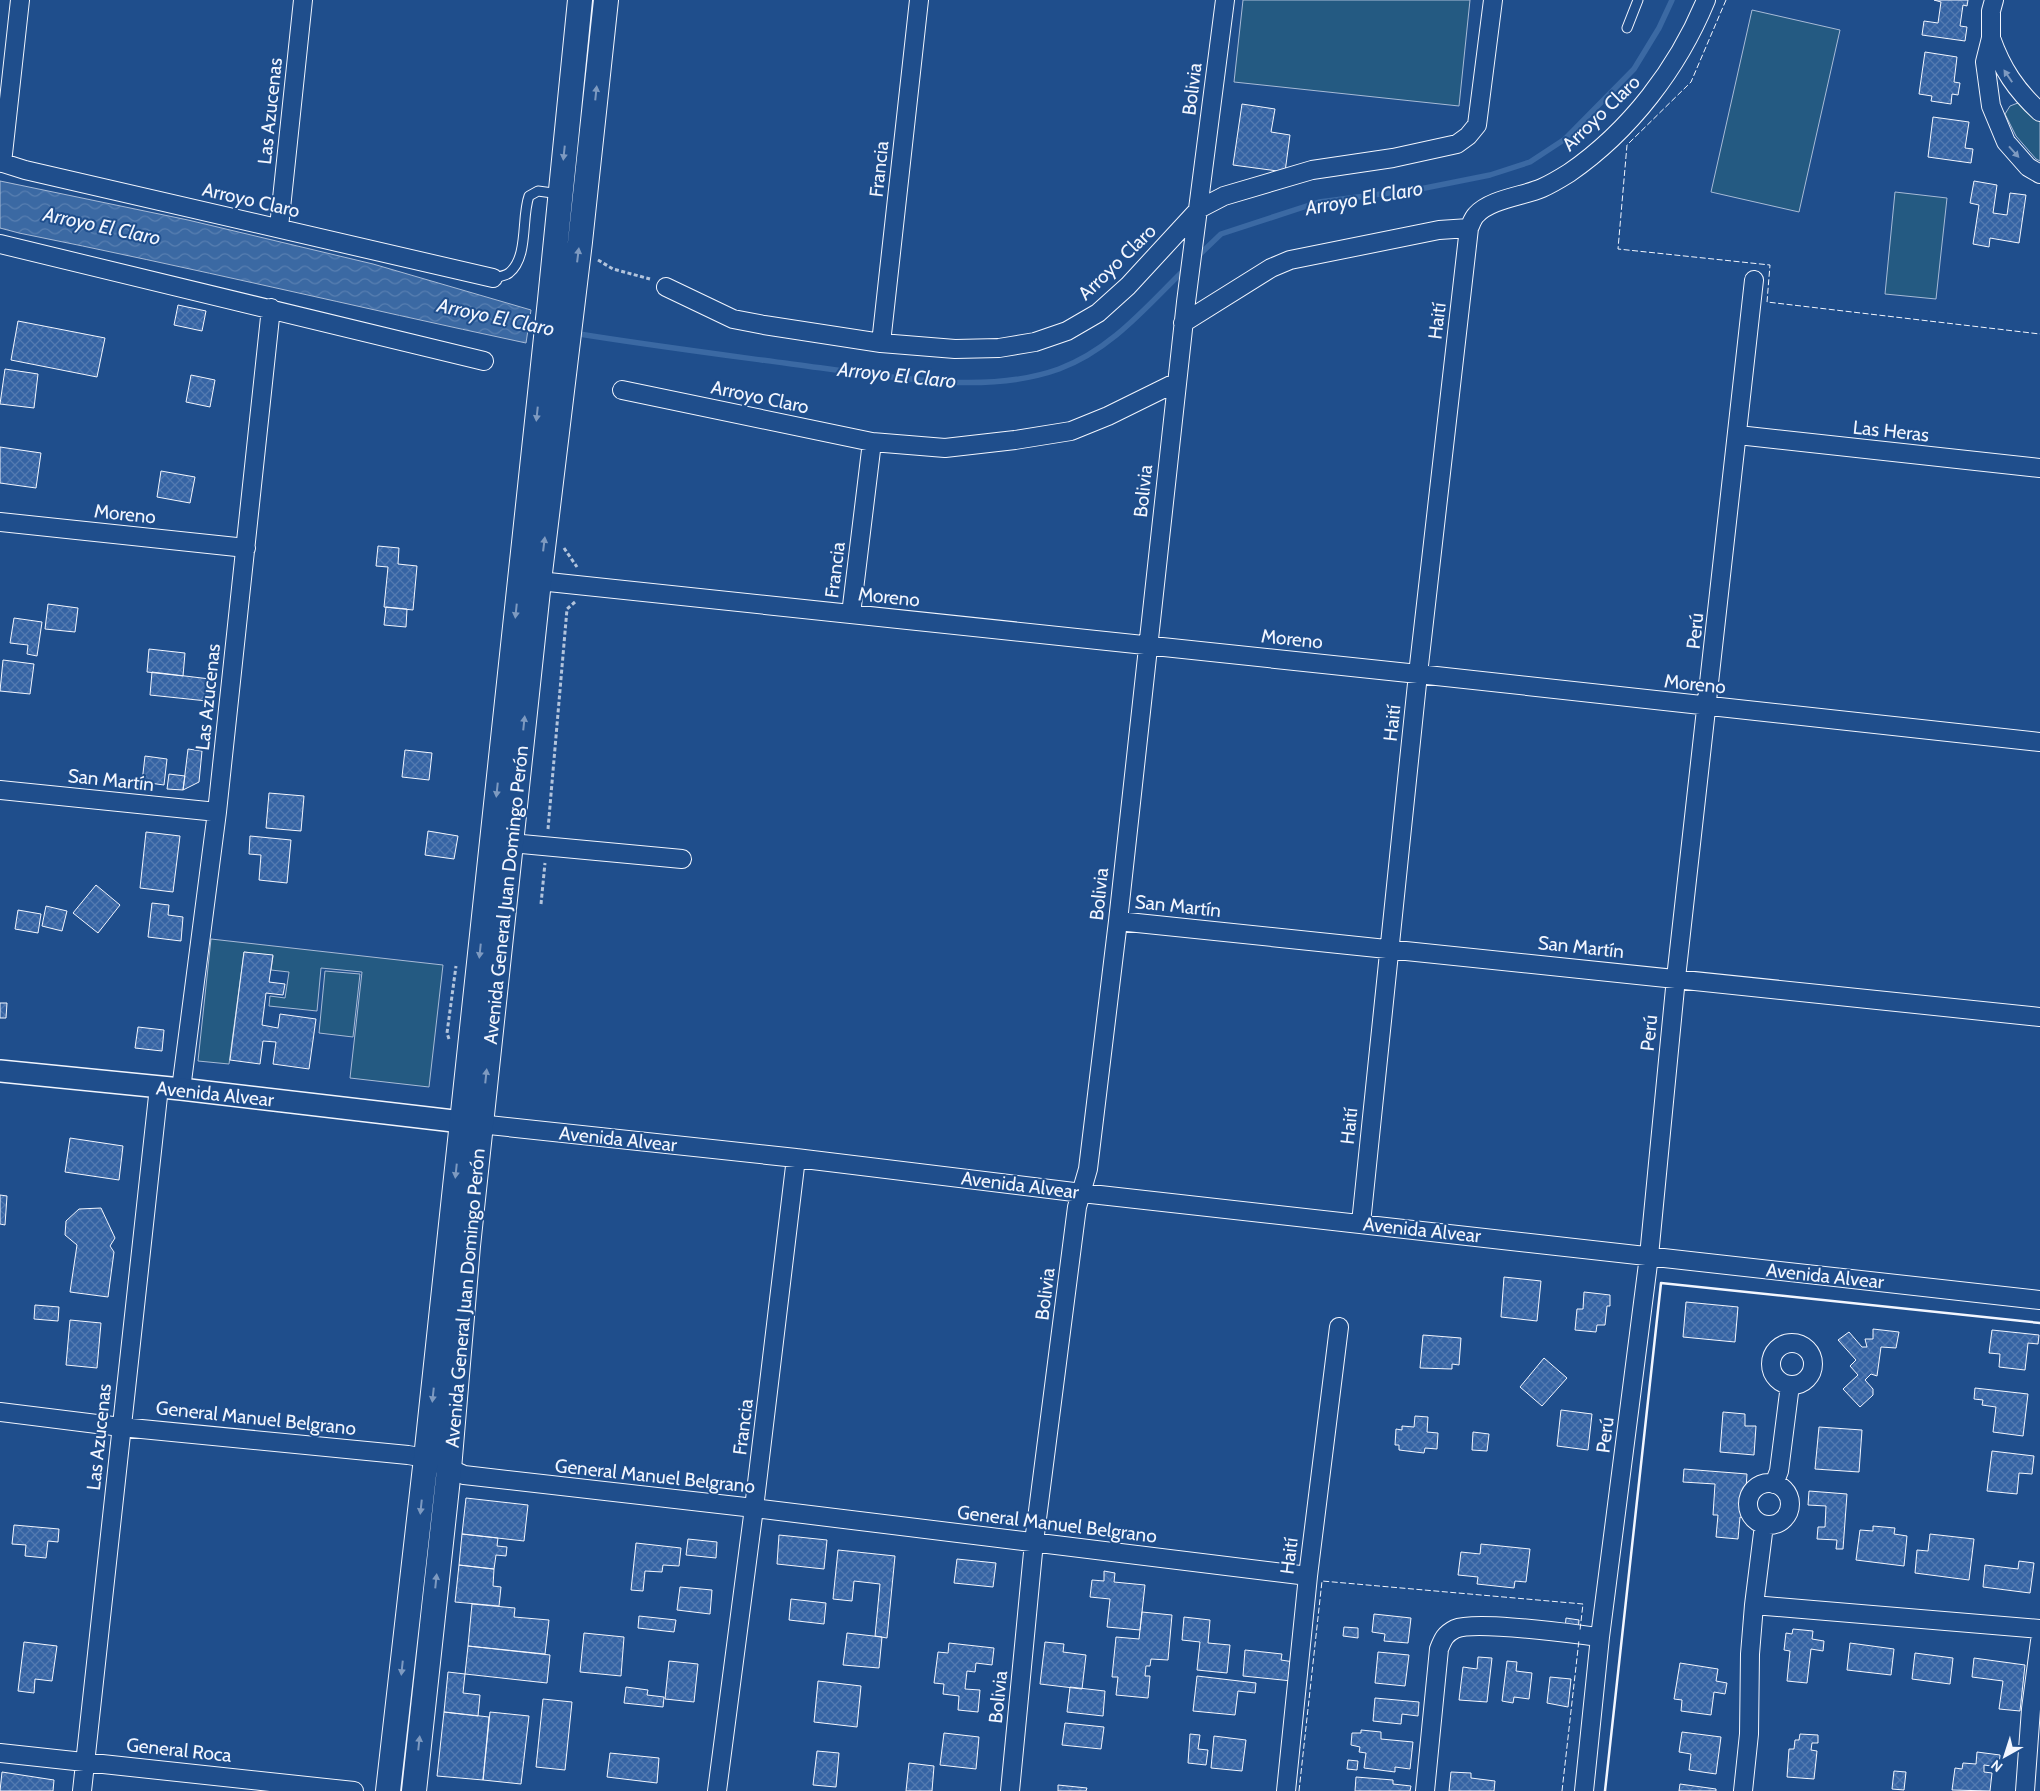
<svg xmlns="http://www.w3.org/2000/svg" width="2040" height="1791" font-family="Cabin,sans-serif">
	<defs>
		<pattern id="water-waves" width="16" height="10" patternUnits="userSpaceOnUse" patternTransform="scale(1.25)"><rect width="16" height="10" fill="#3b69a3"/><path d="M0 5q4-4 8 0t8 0" fill="none" stroke="#587fb1"/></pattern>
		<pattern id="building-cross-hatch" width="8" height="8" patternUnits="userSpaceOnUse" patternTransform="scale(1.25)"><rect width="8" height="8" fill="#3563a3"/><path d="M0 0l8 8M0 8l8-8" fill="none" stroke="#537ab1"/></pattern>
	</defs>
	<rect width="100%" height="100%" fill="#1f4e8c"/>
	<path fill="#245a82" stroke="#a8bbd7" d="M1243 0H1470L1459 106 1234 82Z
		M1752 10 1840 30 1799 212 1711 192Z
		M2023 101 2040 115V161L2036 159 2016 136 2005 114 2010 106Z
		M1895 192 1947 198 1936 299 1885 294Z
		M211 939 443 965 429 1087 350 1078 362 972 321 968 317 1011 269 1006 270 996 285 998 289 972 271 970 273 956 244 952 229 1064 198 1061Z
		M325 971 360 974 353 1037 319 1033Z"/>
	<path fill="url(#water-waves)" stroke="#a8bbd7" d="M0 181 188 220 373 264 531 310 526 343C357 307 189 267 19 233L0 228Z"/>
	<g fill="none" stroke-linecap="round" stroke-linejoin="round">
		<path stroke="#3b69a3" stroke-width="5.5" d="M1197 257 1221 234 1319 202 1420 189 1490 175 1530 162 1565 139 1634 69 1659 28 1672 0
			M522 324 542 328
			M573 333C653 346 733 356 813 367 890 376 984 396 1059 369 1111 350 1147 306 1185 269"/>
	</g>
	<path fill="url(#building-cross-hatch)" stroke="#f2f6ff" d="M1934 0H1968L1967 6 1963 5 1960 26 1967 27 1965 41 1922 35 1924 21 1938 23 1941 2Z
		M1925 52 1957 57 1954 82 1960 83 1958 95 1952 94 1951 104 1931 101 1932 96 1919 94Z
		M1242 104 1275 109 1271 132 1290 135 1285 172 1233 165Z
		M1933 117 1969 122 1965 148 1973 149 1971 163 1928 157Z
		M1974 181 1997 185 1993 213 2007 215 2010 193 2026 195 2019 243 1990 238 1989 247 1973 244 1979 205 1970 203Z
		M178 305 206 311 202 331 174 325Z
		M18 321 105 338 97 377 11 360Z
		M5 369 38 374 34 408 0 404Z
		M191 375 215 380 210 407 186 402Z
		M0 447 41 453 36 488 0 483Z
		M161 471 195 477 190 503 157 497Z
		M378 546 399 548 398 564 417 566 413 610 384 607 388 567 376 566Z
		M48 604 78 608 75 632 45 629Z
		M386 607 407 609 406 627 384 625Z
		M14 618 42 622 37 656 27 654 28 645 10 643Z
		M149 649 185 653 183 676 147 672Z
		M3 660 34 664 30 694 0 691Z
		M152 672 210 679 207 701 150 695Z
		M188 749 202 751 199 782 183 790Z
		M405 750 432 753 429 780 402 777Z
		M145 756 167 759 164 785 142 782Z
		M169 774 185 776 183 790 167 789Z
		M269 793 304 796 301 831 266 828Z
		M428 831 458 836 454 859 425 855Z
		M146 832 180 836 173 892 140 888Z
		M250 836 291 840 287 883 259 880 261 855 249 854Z
		M96 885 120 905 98 933 73 913Z
		M152 903 169 905 168 915 183 917 181 941 148 937Z
		M46 906 67 911 62 931 42 926Z
		M18 910 41 914 38 933 15 929Z
		M244 952 273 955 269 982 285 984 283 995 266 993 262 1025 278 1028 280 1014 316 1019 309 1069 273 1064 276 1042 263 1041 260 1064 230 1060Z
		M0 1003H7L6 1018H0Z
		M138 1027 164 1030 162 1051 135 1048Z
		M70 1138 123 1146 119 1180 65 1172Z
		M0 1195 7 1196 5 1225 0 1224Z
		M101 1208 115 1238 110 1246 114 1252 108 1297 70 1292 77 1245 65 1235 66 1221 79 1209Z
		M1504 1277 1541 1281 1537 1321 1501 1317Z
		M1584 1292 1610 1295V1306H1607L1605 1325H1597L1596 1332 1575 1330 1577 1309H1583Z
		M1686 1302 1738 1307 1735 1342 1683 1337Z
		M35 1305 59 1307 58 1321 34 1319Z
		M70 1320 101 1323 97 1368 66 1365Z
		M1873 1329 1899 1332 1896 1348 1881 1347 1877 1376 1871 1374 1865 1380 1873 1389V1395L1860 1407 1843 1389 1858 1375 1850 1366 1856 1360 1838 1340 1849 1332 1862 1347H1867L1865 1339H1873Z
		M1992 1330 2039 1335 2038 1344 2028 1343 2025 1370 1999 1367 2000 1354 1989 1353Z
		M1423 1335 1461 1338 1459 1365 1452 1364V1369L1420 1368Z
		M1544 1358 1567 1378 1542 1406 1520 1387Z
		M1975 1388 2028 1394 2023 1436 1993 1432 1996 1407 1982 1405 1983 1400 1974 1399Z
		M1561 1410 1592 1414 1588 1450 1557 1446Z
		M1723 1412 1745 1414V1426H1756L1754 1455 1720 1452Z
		M1415 1416 1428 1417 1427 1432 1438 1433 1437 1449 1425 1448 1424 1453 1399 1450V1445H1395L1396 1429 1402 1430V1426L1414 1427Z
		M1819 1427 1862 1430 1859 1472 1815 1469Z
		M1473 1432 1489 1434 1487 1451 1472 1450Z
		M1992 1451 2034 1456 2032 1474 2019 1473 2017 1494 1987 1491Z
		M1684 1469 1747 1474 1744 1518 1740 1517 1738 1539 1716 1537 1718 1515H1713L1715 1484 1683 1482Z
		M1809 1491 1847 1494 1843 1549H1836L1837 1540 1817 1539 1818 1527H1825L1826 1506 1808 1505Z
		M466 1498 528 1505 524 1541 462 1534Z
		M14 1525 59 1529 58 1542 48 1541 46 1558 25 1556 26 1545 12 1544Z
		M1873 1526 1895 1528 1894 1534 1907 1536 1904 1566 1856 1560 1860 1530 1873 1531Z
		M462 1534 498 1538 497 1546 507 1547 506 1556 496 1555 494 1569 459 1565Z
		M1930 1534 1974 1539 1969 1580 1915 1573 1917 1550 1928 1551Z
		M779 1535 827 1540 824 1569 777 1564Z
		M688 1539 717 1542 716 1558 686 1555Z
		M636 1543 681 1548 679 1566 663 1565 662 1572 645 1571 643 1591 631 1590Z
		M1481 1544 1530 1549 1526 1582 1515 1581 1514 1588 1477 1584 1478 1577 1458 1575 1461 1552 1480 1554Z
		M838 1550 895 1556 887 1638 875 1636 880 1584 854 1581 852 1601 833 1599Z
		M957 1559 996 1563 993 1587 954 1583Z
		M2019 1561 2034 1563 2030 1593 1983 1587 1985 1565 2018 1569Z
		M459 1565 494 1569 493 1586 501 1587 499 1606 455 1602Z
		M1104 1571 1115 1573 1114 1582 1145 1585 1140 1630 1107 1627 1110 1599 1090 1597 1092 1580 1104 1581Z
		M680 1587 712 1590 710 1614 677 1610Z
		M791 1599 826 1603 824 1624 789 1620Z
		M472 1604 515 1608 514 1617 549 1620 545 1654 468 1646Z
		M1142 1612 1172 1615 1168 1660 1151 1659 1150 1666H1146L1145 1676H1150L1148 1698 1116 1695 1118 1677H1112L1116 1637 1139 1639Z
		M1374 1614 1411 1618 1408 1643 1384 1641 1385 1634 1372 1632Z
		M639 1616 676 1620 674 1632 638 1628Z
		M1184 1617 1210 1620 1208 1643 1230 1645 1227 1673 1197 1670 1200 1642 1182 1640Z
		M1566 1618 1579 1620 1578 1631 1565 1630Z
		M1344 1627 1358 1628V1638L1343 1636Z
		M1793 1629 1813 1631 1812 1639 1824 1641 1823 1651 1811 1649 1807 1683 1787 1681 1790 1651 1784 1650 1786 1633 1792 1634Z
		M584 1633 624 1637 621 1676 580 1672Z
		M847 1633 882 1637 879 1668 843 1665Z
		M24 1642 57 1646 52 1681 35 1679 34 1693 18 1691Z
		M1045 1642 1064 1644 1063 1652 1086 1655 1082 1689 1040 1684Z
		M949 1643 994 1648 992 1665 976 1663 975 1672 967 1671 965 1689 980 1690 978 1712 958 1710 959 1696 943 1694 944 1684 934 1683 938 1652 948 1653Z
		M1850 1643 1894 1649 1891 1675 1847 1670Z
		M468 1646 550 1655 547 1683 465 1674Z
		M1245 1650 1282 1654 1281 1660 1294 1662 1292 1681 1243 1676Z
		M1378 1652 1409 1655 1405 1686 1375 1683Z
		M1915 1653 1953 1658 1950 1684 1912 1679Z
		M1478 1657 1492 1658 1487 1702 1459 1700 1463 1667 1477 1669Z
		M1974 1658 2025 1665 2020 1711 1999 1709 2003 1681 1972 1677Z
		M669 1661 698 1664 694 1702 665 1699Z
		M1507 1661 1517 1662 1516 1671 1532 1673 1529 1699 1514 1697 1513 1703 1502 1701Z
		M1680 1663 1718 1669 1716 1681 1727 1683 1725 1694 1714 1692 1711 1715 1681 1711 1682 1700 1674 1699Z
		M448 1672 465 1674 463 1693 480 1695 478 1716 444 1712Z
		M1197 1676 1256 1683 1255 1693 1238 1691 1235 1715 1193 1711Z
		M1550 1677 1571 1679 1568 1707 1547 1703Z
		M818 1681 861 1686 857 1727 814 1722Z
		M626 1687 648 1690 647 1695 664 1697 663 1707 624 1703Z
		M1070 1687 1105 1691 1103 1716 1067 1712Z
		M1375 1698 1419 1702 1418 1716 1402 1714 1401 1724 1373 1721Z
		M543 1699 572 1702 565 1770 536 1767Z
		M444 1712 489 1717 483 1780 437 1776Z
		M490 1712 529 1716 521 1784 483 1780Z
		M1065 1723 1104 1727 1101 1749 1062 1745Z
		M1361 1730 1381 1732V1739L1413 1742 1410 1769 1395 1767V1772L1364 1768 1366 1753 1359 1752 1360 1747 1351 1745 1352 1733H1361Z
		M1682 1732 1721 1737 1716 1774 1689 1770 1691 1754 1679 1752Z
		M944 1733 979 1737 976 1769 940 1765Z
		M1190 1734 1200 1735 1198 1749 1208 1750 1206 1765 1188 1763Z
		M1800 1734 1818 1735V1743H1812L1811 1750 1817 1751 1814 1779 1787 1777 1789 1749H1794L1795 1740H1799Z
		M1214 1736 1246 1740 1242 1771 1211 1768Z
		M817 1751 839 1753 836 1787 813 1785Z
		M1977 1752 2000 1755 1999 1767 1984 1765V1772L1992 1773 1990 1791 1952 1790 1955 1768 1962 1769 1963 1763 1976 1764Z
		M610 1753 659 1758 657 1783 607 1777Z
		M1348 1760 1358 1761 1357 1770 1347 1769Z
		M909 1763 934 1766 932 1791H906Z
		M1894 1771 1906 1772 1904 1790 1892 1789Z
		M2 1772 54 1780 53 1791H0Z
		M1451 1772 1471 1773V1778L1495 1781 1494 1791H1449Z
		M1356 1777 1393 1780V1784L1411 1786 1410 1791H1355Z
		M1680 1784 1716 1789V1791H1679Z
		M1058 1785 1087 1788 1086 1791H1058Z"/>
	<g fill="none" stroke-linecap="round" stroke-linejoin="round">
		<g stroke="#f2f6ff" stroke-width="11">
			<path id="service" d="M1627 28 1638 0
				M493 278C498 277 505 276 509 273 529 257 521 218 529 196L538 191 560 194"/>
		</g>
		<g stroke="#f2f6ff" stroke-width="20">
			<path id="minor" d="M1991 38V11L1994 0
				M2040 112C2016 90 2002 69 1991 38L1985 62 1991 106 2006 142 2028 167 2040 174
				M0 162 25 170 493 278
				M2 163 20 0
				M279 227 303 0
				M0 244 484 361
				M666 287 733 319 764 325 881 343 955 349 999 348 1035 342 1067 331 1098 313 1128 286 1199 209 1224 196 1312 170 1393 158 1457 144 1468 136 1477 125 1493 0
				M1183 323 1271 268 1290 260 1439 230 1469 228
				M881 343 919 0
				M622 390 872 442 945 448 1015 440 1071 431 1108 416 1177 382
				M1738 435 2040 468
				M0 522 246 548
				M539 581 1418 674 2040 742
				M851 614 872 442
				M0 790 217 812
				M511 843 682 859
				M1118 921 2040 1017
				M181 1089 217 812 271 308
				M470 1123 796 1158 1082 1193 2040 1300
				M1361 1223 1418 674 1469 228C1471 224 1473 218 1476 215 1490 199 1524 196 1542 188 1551 184 1561 178 1569 173 1630 131 1678 68 1706 0
				M1771 1364a21 21 0 1 1 42 0a21 21 0 1 1-42 0Z
				M0 1412 121 1427 408 1455 426 1458 464 1475 754 1508 1308 1576
				M1748 1504a21 21 0 1 1 42 0a21 21 0 1 1-42 0Z
				M1774 1484 1779 1471 1790 1385
				M1754 1605 2040 1629
				M0 1753 354 1791
				M82 1791 159 1087
				M717 1791 754 1508 796 1158
				M1010 1791 1034 1542 1077 1207 1088 1169 1118 921 1186 302 1225 0
				M1286 1791 1308 1576 1339 1327
				M1425 1791 1439 1649C1443 1639 1445 1634 1455 1629 1476 1620 1573 1634 1600 1637
				M1584 1791 1600 1637 1649 1256 1676 978 1754 280
				M1743 1791 1749 1734 1750 1654 1754 1605 1764 1525
				M2025 1791 2031 1709 2040 1641"/>
		</g>
		<g stroke="#f2f6ff" stroke-width="24">
			<path id="tertiary" d="M0 1071 181 1089 462 1122"/>
		</g>
		<g stroke="#f2f6ff" stroke-width="26">
			<path id="secondary" d="M388 1791 426 1458 550 300 580 0
				M414 1791 449 1469 468 1246 539 581 580 242 606 0"/>
		</g>
		<path stroke="#b3c4dc" stroke-width="3" stroke-dasharray="4 2.5" stroke-linecap="butt" d="M598 260 613 269 650 279
			M564 548 577 567
			M548 829 567 609 575 602
			M541 904 545 863
			M449 1039 447 1033 456 966"/>
		<use href="#service" stroke="#1f4e8c" stroke-width="9"/>
		<use href="#minor" stroke="#1f4e8c" stroke-width="18"/>
		<use href="#tertiary" stroke="#1f4e8c" stroke-width="21"/>
		<use href="#secondary" stroke="#1f4e8c" stroke-width="24"/>
		<path stroke="#f2f6ff" stroke-width="1" stroke-dasharray="6 2.5" stroke-linecap="butt" d="M1726 0 1691 82 1627 145 1618 249 1770 265 1767 302 2040 334
			M1299 1791 1322 1581 1583 1604 1580 1630
			M1562 1791 1579 1640"/>
		<path stroke="#f2f6ff" stroke-width="2.5" d="M1605 1791 1661 1283 2040 1323"/>
	</g>
	<defs><path id="oneway-solid" d="M-6-.8H1V-3.2L6.5 0L1 3.2V.8H-6Z" transform="scale(1.25)"/></defs>
	<g fill="#7e9ac0">
		<use href="#oneway-solid" transform="translate(2008 76) rotate(-124)"/>
		<use href="#oneway-solid" transform="translate(596 93) rotate(-84)"/>
		<use href="#oneway-solid" transform="translate(2014 152) rotate(48)"/>
		<use href="#oneway-solid" transform="translate(564 153) rotate(96)"/>
		<use href="#oneway-solid" transform="translate(578 255) rotate(-83)"/>
		<use href="#oneway-solid" transform="translate(537 414) rotate(96)"/>
		<use href="#oneway-solid" transform="translate(544 544) rotate(-83)"/>
		<use href="#oneway-solid" transform="translate(516 611) rotate(96)"/>
		<use href="#oneway-solid" transform="translate(524 723) rotate(-84)"/>
		<use href="#oneway-solid" transform="translate(497 790) rotate(96)"/>
		<use href="#oneway-solid" transform="translate(480 951) rotate(96)"/>
		<use href="#oneway-solid" transform="translate(486 1076) rotate(-84)"/>
		<use href="#oneway-solid" transform="translate(456 1171) rotate(96)"/>
		<use href="#oneway-solid" transform="translate(433 1395) rotate(96)"/>
		<use href="#oneway-solid" transform="translate(421 1507) rotate(96)"/>
		<use href="#oneway-solid" transform="translate(436 1581) rotate(-84)"/>
		<use href="#oneway-solid" transform="translate(402 1668) rotate(96)"/>
		<use href="#oneway-solid" transform="translate(419 1743) rotate(-84)"/>
	</g>
	<g text-anchor="middle" dominant-baseline="central" stroke-width="4" stroke-linejoin="round" paint-order="stroke">
		<g font-size="19" fill="#f2f6ff" stroke="#1f4e8c">
			<text transform="translate(1192 89) rotate(-83)">Bolivia</text>
			<text transform="translate(270 111) rotate(-84)">Las Azucenas</text>
			<text transform="translate(1601 113) rotate(-44)">Arroyo Claro</text>
			<text transform="translate(879 169) rotate(-84)">Francia</text>
			<text transform="translate(251 200) rotate(13)">Arroyo Claro</text>
			<text transform="translate(1117 262) rotate(-44)">Arroyo Claro</text>
			<text transform="translate(1437 321) rotate(-83)">Haití</text>
			<text transform="translate(760 397) rotate(12)">Arroyo Claro</text>
			<text transform="translate(1891 431) rotate(6)">Las Heras</text>
			<text transform="translate(1143 491) rotate(-84)">Bolivia</text>
			<text transform="translate(125 514) rotate(6)">Moreno</text>
			<text transform="translate(835 570) rotate(-83)">Francia</text>
			<text transform="translate(889 597) rotate(6)">Moreno</text>
			<text transform="translate(1695 631) rotate(-84)">Perú</text>
			<text transform="translate(1292 639) rotate(6)">Moreno</text>
			<text transform="translate(1695 684) rotate(6)">Moreno</text>
			<text transform="translate(208 697) rotate(-84)">Las Azucenas</text>
			<text transform="translate(1392 723) rotate(-84)">Haití</text>
			<text transform="translate(111 780) rotate(6)">San Martín</text>
			<text transform="translate(1099 894) rotate(-84)">Bolivia</text>
			<text transform="translate(506 895) rotate(-84)">Avenida General Juan Domingo Perón</text>
			<text transform="translate(1178 906) rotate(6)">San Martín</text>
			<text transform="translate(1581 947) rotate(6)">San Martín</text>
			<text transform="translate(1649 1033) rotate(-84)">Perú</text>
			<text transform="translate(215 1094) rotate(6)">Avenida Alvear</text>
			<text transform="translate(1349 1126) rotate(-84)">Haití</text>
			<text transform="translate(618 1139) rotate(6)">Avenida Alvear</text>
			<text transform="translate(1020 1185) rotate(7)">Avenida Alvear</text>
			<text transform="translate(1422 1230) rotate(6)">Avenida Alvear</text>
			<text transform="translate(1825 1276) rotate(6)">Avenida Alvear</text>
			<text transform="translate(1045 1294) rotate(-83)">Bolivia</text>
			<text transform="translate(465 1298) rotate(-85)">Avenida General Juan Domingo Perón</text>
			<text transform="translate(256 1418) rotate(6)">General Manuel Belgrano</text>
			<text transform="translate(743 1427) rotate(-83)">Francia</text>
			<text transform="translate(1605 1435) rotate(-83)">Perú</text>
			<text transform="translate(99 1437) rotate(-84)">Las Azucenas</text>
			<text transform="translate(655 1476) rotate(6)">General Manuel Belgrano</text>
			<text transform="translate(1057 1524) rotate(7)">General Manuel Belgrano</text>
			<text transform="translate(1289 1556) rotate(-83)">Haití</text>
			<text transform="translate(998 1697) rotate(-84)">Bolivia</text>
			<text transform="translate(179 1750) rotate(6)">General Roca</text>
		</g>
		<g font-size="20" font-style="italic" fill="#f2f6ff" stroke="#1f4e8c">
			<text transform="translate(1364 198) rotate(-10)">Arroyo El Claro</text>
			<text transform="translate(102 226) rotate(12)">Arroyo El Claro</text>
			<text transform="translate(496 317) rotate(12)">Arroyo El Claro</text>
			<text transform="translate(897 375) rotate(6)">Arroyo El Claro</text>
		</g>
	</g>
	<g transform="translate(2005 1756) rotate(219)" stroke="#1f4e8c" stroke-width="4" paint-order="stroke">
	<path d="M0-4L9 19L0 12L-9 19Z" fill="#f2f6ff"/>
	<text y="-8" font-size="14" font-weight="bold" text-anchor="middle" fill="#f2f6ff">N</text>
	</g>
</svg>
